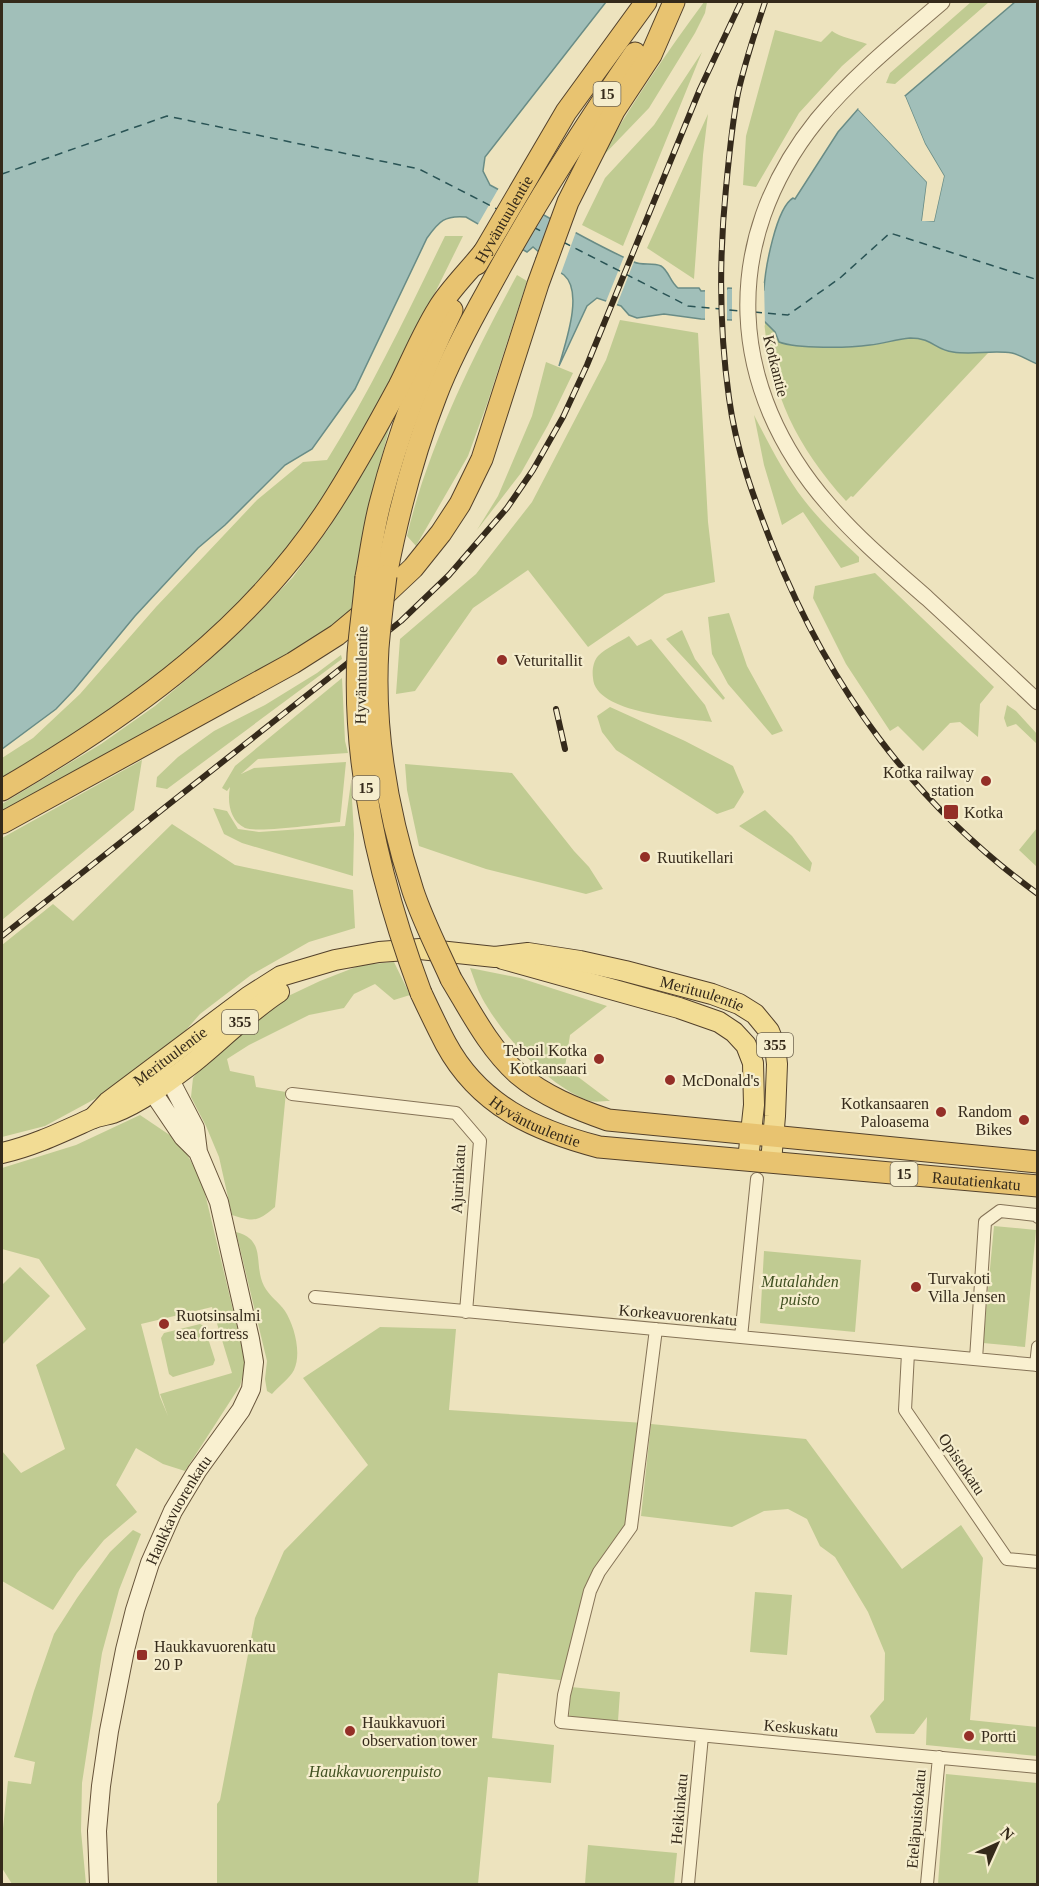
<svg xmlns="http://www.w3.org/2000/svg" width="1039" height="1886" font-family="'Times New Roman',serif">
	<rect width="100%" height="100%" fill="#ede3be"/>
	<path fill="#c0cb92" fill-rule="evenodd" d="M704 2H707L705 13 695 33 649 108 599 160C631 105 666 53 704 2Z
		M971 2H989L895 84 886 83 890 73Z
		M775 30 821 42 832 31C839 37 857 40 867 44L842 66 799 113 756 187 743 185 746 136Z
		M702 52 623 246 582 225 605 178 654 125Z
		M708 114 703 155 694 279 647 248Z
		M445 236H463L386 392 304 531 228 619 149 685 2 782V758L33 738 80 694 156 607 257 500 303 462 327 460C372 388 408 312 445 236Z
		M517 275 527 281 487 404 468 456 416 546 407 536C427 449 474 354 517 275Z
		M620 320 698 333 708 522 715 582 665 594 588 647 528 570 473 608 415 691 396 694 400 639 476 574 532 502 606 360Z
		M764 321 775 332 779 342C796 348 851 348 871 345 888 343 904 337 922 339 930 340 931 343 938 346 952 353 973 353 988 353L853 497 851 496 846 501C797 447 771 394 764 321Z
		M546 362 573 373 548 425 521 473 477 530 498 496 532 416Z
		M754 415C769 444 784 474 804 500 820 521 840 539 859 557V562L841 568 803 512 782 525 764 465Z
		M391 422 366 515 350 616 296 651 2 814V804L101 744 155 706 205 664 247 625 293 577 329 528Z
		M875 573 994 687 980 704 978 737 960 722 950 723 923 751 898 726 890 731 846 664 813 598 815 586Z
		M729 613 747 666 783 731 772 735 728 684 712 654 708 617Z
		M682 630 695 659 725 698 723 700 666 639Z
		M629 636 637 646 651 639 705 705 712 722C685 718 595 714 593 678 592 671 593 662 598 656 606 648 620 642 629 636Z
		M341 655 342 659 167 789 156 787 157 777 178 757 214 731 265 705 317 673Z
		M342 678 345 741 348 753 258 759 241 774 254 768 346 762 340 822C322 824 258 833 245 828 230 821 227 802 230 787L227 791 222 788 235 766Z
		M1007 705 1016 711 1037 734V744L1016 724 1007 727 1004 718Z
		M610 707 685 741 733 766 744 792 734 808 717 814 616 750 602 732 597 716Z
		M142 760 134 810 2 920V838Z
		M405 764 512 773 574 851 589 867 603 889 586 894 486 869 419 846 407 790Z
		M351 782 354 834 353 876 242 843 224 834 213 808 227 811 238 829 259 832 345 826Z
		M765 810 792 836 812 863 810 872 739 826Z
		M172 824 235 865 353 890 355 928 309 942 251 975 200 1014 172 1046 117 1087 45 1126 2 1137V945L53 904 73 921Z
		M1037 828H1038L1037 867 1019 850Z
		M394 962 410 995 394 1000 375 984 354 994 344 1008 309 1015 249 1045 227 1059 230 1071 254 1076 256 1087 286 1092 275 1207C257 1222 254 1222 232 1215L219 1157 206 1126 191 1097 193 1078 206 1062 284 998 320 981 361 965Z
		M470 968 520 978 607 1006 570 1035 565 1067 610 1101C603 1101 593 1103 587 1100 546 1084 503 1036 482 998 477 989 474 978 470 968Z
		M140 1115 180 1142 202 1181 246 1364 240 1386 185 1471 163 1464 136 1448 116 1485 137 1512 104 1540 77 1573 53 1610 2 1581V1451L21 1473 65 1449 36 1365 86 1329 39 1259 2 1249V1168L76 1145ZM212 1307 232 1373 160 1394 168 1416 160 1397 141 1324Z
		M994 1226 1036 1230 1025 1347 983 1343Z
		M236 1232C267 1240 253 1264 264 1286 269 1296 279 1302 285 1311 294 1325 302 1353 294 1370 290 1378 279 1386 272 1394L267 1391 265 1379 267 1361Z
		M764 1251 861 1260 855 1332 760 1323Z
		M20 1267 50 1296 2 1345V1285Z
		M200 1324 204 1326 215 1360 213 1365 173 1377 169 1374 161 1338 164 1333Z
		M380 1327 456 1329 449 1410 644 1423 631 1527 590 1591 568 1681 498 1673 492 1738 554 1745 551 1783 488 1777 478 1884H217V1804L220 1800 255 1618 284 1551 368 1465 303 1378Z
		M651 1424 806 1439 902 1569 961 1525 983 1558 970 1720 1037 1727V1756L926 1745 927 1717 914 1734 876 1733 870 1716 884 1700 885 1653 868 1612 835 1557 820 1546 807 1519 788 1509 764 1511 732 1527 641 1516Z
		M133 1530 141 1534 119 1590 102 1653 82 1783 81 1831 86 1884H12L2 1868V1838L8 1781 31 1784 35 1762 14 1757 34 1691 54 1634 77 1598 110 1552Z
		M755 1592 792 1595 787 1655 750 1652Z
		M571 1687 620 1692 618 1721 569 1717Z
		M946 1774 1037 1783V1884H938Z
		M588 1845 677 1853 674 1884H585Z"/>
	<path fill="#a1bfb9" stroke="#698c86" stroke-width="1.5" d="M2 2H606L485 157 483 171 490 185C537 210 584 240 634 262 642 266 653 262 661 266 669 271 670 282 678 288H699L701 291 726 290 728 288 764 290C765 269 776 208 793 198L795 199 838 132 858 109 927 182 922 220 934 221 944 176 925 144 905 96 1015 2H1037V364C1029 361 1021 355 1012 353 993 350 972 355 953 352 935 350 933 338 910 338 896 339 883 344 870 345 849 348 797 349 779 342L775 332 764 321 701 319 664 314 637 318 629 315 621 306 597 298 587 306 559 366C565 344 584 292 564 275 556 269 545 264 536 258L540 253 533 247 527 252 466 217C445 215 439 221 427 238L355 389 312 449 285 465 225 525 198 548 135 616 74 690 56 709 2 749Z"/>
	<path fill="#ede3be" d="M905 96 925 144 944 176 934 221H922L927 182 858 109 861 108 929 180 925 218H932L941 177 922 145 902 97Z
		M500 186 544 211 521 252 477 226Z
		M555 217 577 229 560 276 538 263Z
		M625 254 635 259 616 307 605 304Z
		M761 283H764L765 326 763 324 732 323V285L761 287Z
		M727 286V322L705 321V288L725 287Z"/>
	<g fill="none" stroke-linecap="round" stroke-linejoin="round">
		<path stroke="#2a5455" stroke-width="1.5" stroke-dasharray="8 6" stroke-linecap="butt" d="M2 174 167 116 419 169 497 209
			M533 227 545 233
			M563 242 688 306 741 311
			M754 312 788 315 840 278 890 233 1038 280"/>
		<g stroke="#857357" stroke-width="14">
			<path id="minor" d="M292 1094 456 1113 480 1141 466 1312
				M315 1297 1038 1365
				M656 1329 631 1527 599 1572 590 1591 564 1695 561 1722 1038 1767
				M741 1337 757 1179
				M908 1353 905 1410 1007 1559 1038 1562
				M976 1359 985 1222 1000 1211 1036 1215 1038 1217
				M1036 1365 1038 1347
				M688 1884 702 1736
				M927 1884 939 1757"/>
		</g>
		<g stroke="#857357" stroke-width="17">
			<path id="tertiary" d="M942 2C899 39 853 76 817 120 719 242 727 389 829 505 859 540 894 569 928 599 965 633 1001 667 1038 702"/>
		</g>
		<g stroke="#67543a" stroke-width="20">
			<g id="secondary">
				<path id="s1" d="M99 1884 97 1831 101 1786 109 1731 125 1650 135 1610 150 1563 173 1511 197 1471 241 1410 251 1389 254 1362 250 1339 219 1202 198 1152 195 1128 170 1080 151 1071 152 1091 183 1137 198 1152"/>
			</g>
		</g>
		<g stroke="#53412b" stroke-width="22">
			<g id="primary">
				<path d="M503 959 679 1008 719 1022 734 1032 746 1045 753 1063 754 1105 748 1160"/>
				<path id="s2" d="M93 1118 108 1102 248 997 281 976 335 960 379 952 420 949 495 957 528 953 580 961 625 971 712 994 739 1004 755 1014 769 1031 775 1046 777 1064 775 1116 771 1162"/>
				<path d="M2 1153C33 1146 62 1132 91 1119 98 1116 106 1115 113 1113 142 1102 170 1080 194 1062 223 1039 248 1012 279 992"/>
			</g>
		</g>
		<g stroke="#53412b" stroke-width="23">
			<g id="trunk">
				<path id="s3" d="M477 264 566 112 646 2"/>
				<path d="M386 576C398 514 413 455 436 396 450 359 469 324 488 290 532 208 582 130 635 53"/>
				<path d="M366 577C371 551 374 525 381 500 398 435 422 371 452 310"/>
				<path d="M2 790C132 714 255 627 336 496 358 461 379 423 399 386 412 360 423 333 438 309 450 289 469 271 484 252"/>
				<path d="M2 823 293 663 337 635 379 600 413 568 441 533 460 504 482 459 538 284 568 202 614 111 651 55 674 2"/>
				<path d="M451 979C471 1012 489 1048 518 1074 544 1096 576 1109 608 1120L1038 1162"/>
				<path id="s4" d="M421 993C429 1010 437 1027 446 1044 479 1105 534 1130 599 1147L1038 1186"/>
			</g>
		</g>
		<use href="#minor" stroke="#f9f0d0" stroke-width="12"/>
		<use href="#tertiary" stroke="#f9f0d0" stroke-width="15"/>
		<use href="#secondary" stroke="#f9f0d0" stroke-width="18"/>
		<use href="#primary" stroke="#f2dc94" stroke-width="20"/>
		<use href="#trunk" stroke="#e8c370" stroke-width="21"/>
		<g stroke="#352a1b" stroke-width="6">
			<path id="rail" d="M765 2C755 32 745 62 738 93 732 124 729 156 726 188 719 258 719 327 729 398 736 450 754 499 773 547 830 689 913 803 1038 894
				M556 709 565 749
				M2 936 401 621 449 575 507 508 533 470 563 417 587 365 700 89 741 2"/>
		</g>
		<use href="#rail" stroke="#f5edcd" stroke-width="4" stroke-dasharray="11" stroke-linecap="butt"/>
		<g stroke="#53412b" stroke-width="23" stroke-linecap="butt">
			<path id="trunk-bridge" d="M386 576C383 600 380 624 378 648 373 729 388 814 413 891 423 921 438 950 451 979
				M366 577C364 602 360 628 358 654 352 770 381 886 421 993"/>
		</g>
		<use href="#trunk-bridge" stroke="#e8c370" stroke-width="21"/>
	</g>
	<g fill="#942f27" stroke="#f5edcd" stroke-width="2">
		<circle cx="502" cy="660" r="6"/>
		<circle cx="986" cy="781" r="6"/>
		<rect x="943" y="804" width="16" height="16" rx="3"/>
		<circle cx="645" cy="857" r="6"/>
		<circle cx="599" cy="1059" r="6"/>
		<circle cx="670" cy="1080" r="6"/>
		<circle cx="941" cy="1112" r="6"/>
		<circle cx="1024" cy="1120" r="6"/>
		<circle cx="916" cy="1287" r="6"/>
		<circle cx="164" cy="1324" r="6"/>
		<rect x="136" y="1649" width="12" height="12" rx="3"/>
		<circle cx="350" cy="1731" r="6"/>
		<circle cx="969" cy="1736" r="6"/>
	</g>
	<g text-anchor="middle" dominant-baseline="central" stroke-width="4.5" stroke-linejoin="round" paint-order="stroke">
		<g fill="#f5edcd" stroke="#6f6450" stroke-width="1.5">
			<rect x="593.5" y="82" width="27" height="24" rx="4.5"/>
			<rect x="352.5" y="776" width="27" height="24" rx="4.5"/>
			<rect x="222" y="1010" width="36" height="24" rx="4.5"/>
			<rect x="757" y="1033" width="36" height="24" rx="4.5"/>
			<rect x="890.5" y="1162" width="27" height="24" rx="4.5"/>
		</g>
		<g font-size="15" font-weight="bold" fill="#352a1b">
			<text x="607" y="94">15</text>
			<text x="366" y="788">15</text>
			<text x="240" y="1022">355</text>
			<text x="775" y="1045">355</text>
			<text x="904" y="1174">15</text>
		</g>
		<g font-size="16" fill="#352a1b" stroke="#f5edcd">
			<text stroke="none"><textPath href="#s3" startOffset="52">Hyväntuulentie</textPath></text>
			<text transform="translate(776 366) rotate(76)">Kotkantie</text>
			<text transform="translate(361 675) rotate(-89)">Hyväntuulentie</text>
			<text stroke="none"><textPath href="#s2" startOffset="666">Merituulentie</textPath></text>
			<text stroke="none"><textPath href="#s2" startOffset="99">Merituulentie</textPath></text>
			<text stroke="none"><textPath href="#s4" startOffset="178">Hyväntuulentie</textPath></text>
			<text transform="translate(458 1179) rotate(-87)">Ajurinkatu</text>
			<text stroke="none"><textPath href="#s4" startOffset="626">Rautatienkatu</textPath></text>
			<text transform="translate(678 1315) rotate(5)">Korkeavuorenkatu</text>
			<text transform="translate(962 1464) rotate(56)">Opistokatu</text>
			<text stroke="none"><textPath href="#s1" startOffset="387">Haukkavuorenkatu</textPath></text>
			<text transform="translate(801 1728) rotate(5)">Keskuskatu</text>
			<text transform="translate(679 1809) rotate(-85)">Heikinkatu</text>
			<text transform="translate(916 1819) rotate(-85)">Eteläpuistokatu</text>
		</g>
		<g font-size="16" fill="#352a1b" stroke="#f5edcd" text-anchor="start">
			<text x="514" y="660">Veturitallit</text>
			<text x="974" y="772" text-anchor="end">Kotka railway<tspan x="974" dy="18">station</tspan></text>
			<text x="964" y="812">Kotka</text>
			<text x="657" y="857">Ruutikellari</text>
			<text x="587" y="1050" text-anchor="end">Teboil Kotka<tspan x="587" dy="18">Kotkansaari</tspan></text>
			<text x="682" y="1080">McDonald's</text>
			<text x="929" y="1103" text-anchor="end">Kotkansaaren<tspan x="929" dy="18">Paloasema</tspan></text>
			<text x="1012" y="1111" text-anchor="end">Random<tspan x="1012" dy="18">Bikes</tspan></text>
			<text x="928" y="1278">Turvakoti<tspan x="928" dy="18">Villa Jensen</tspan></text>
			<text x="176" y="1315">Ruotsinsalmi<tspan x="176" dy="18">sea fortress</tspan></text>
			<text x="154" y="1646">Haukkavuorenkatu<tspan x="154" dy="18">20 P</tspan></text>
			<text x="362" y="1722">Haukkavuori<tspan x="362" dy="18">observation tower</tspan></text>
			<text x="981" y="1736">Portti</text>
		</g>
		<g font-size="16" font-style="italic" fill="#415122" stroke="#f5edcd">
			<text x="800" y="1281">Mutalahden<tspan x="800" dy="18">puisto</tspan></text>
			<text x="375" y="1771">Haukkavuorenpuisto</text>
		</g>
	</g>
	<rect width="1039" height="1886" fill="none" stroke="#352a1b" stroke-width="6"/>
	<g transform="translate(997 1844) rotate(45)" stroke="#f5edcd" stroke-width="4.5" paint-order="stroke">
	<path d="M0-4.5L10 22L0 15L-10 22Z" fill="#352a1b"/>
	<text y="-9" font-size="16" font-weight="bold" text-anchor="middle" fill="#352a1b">N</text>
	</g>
</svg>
